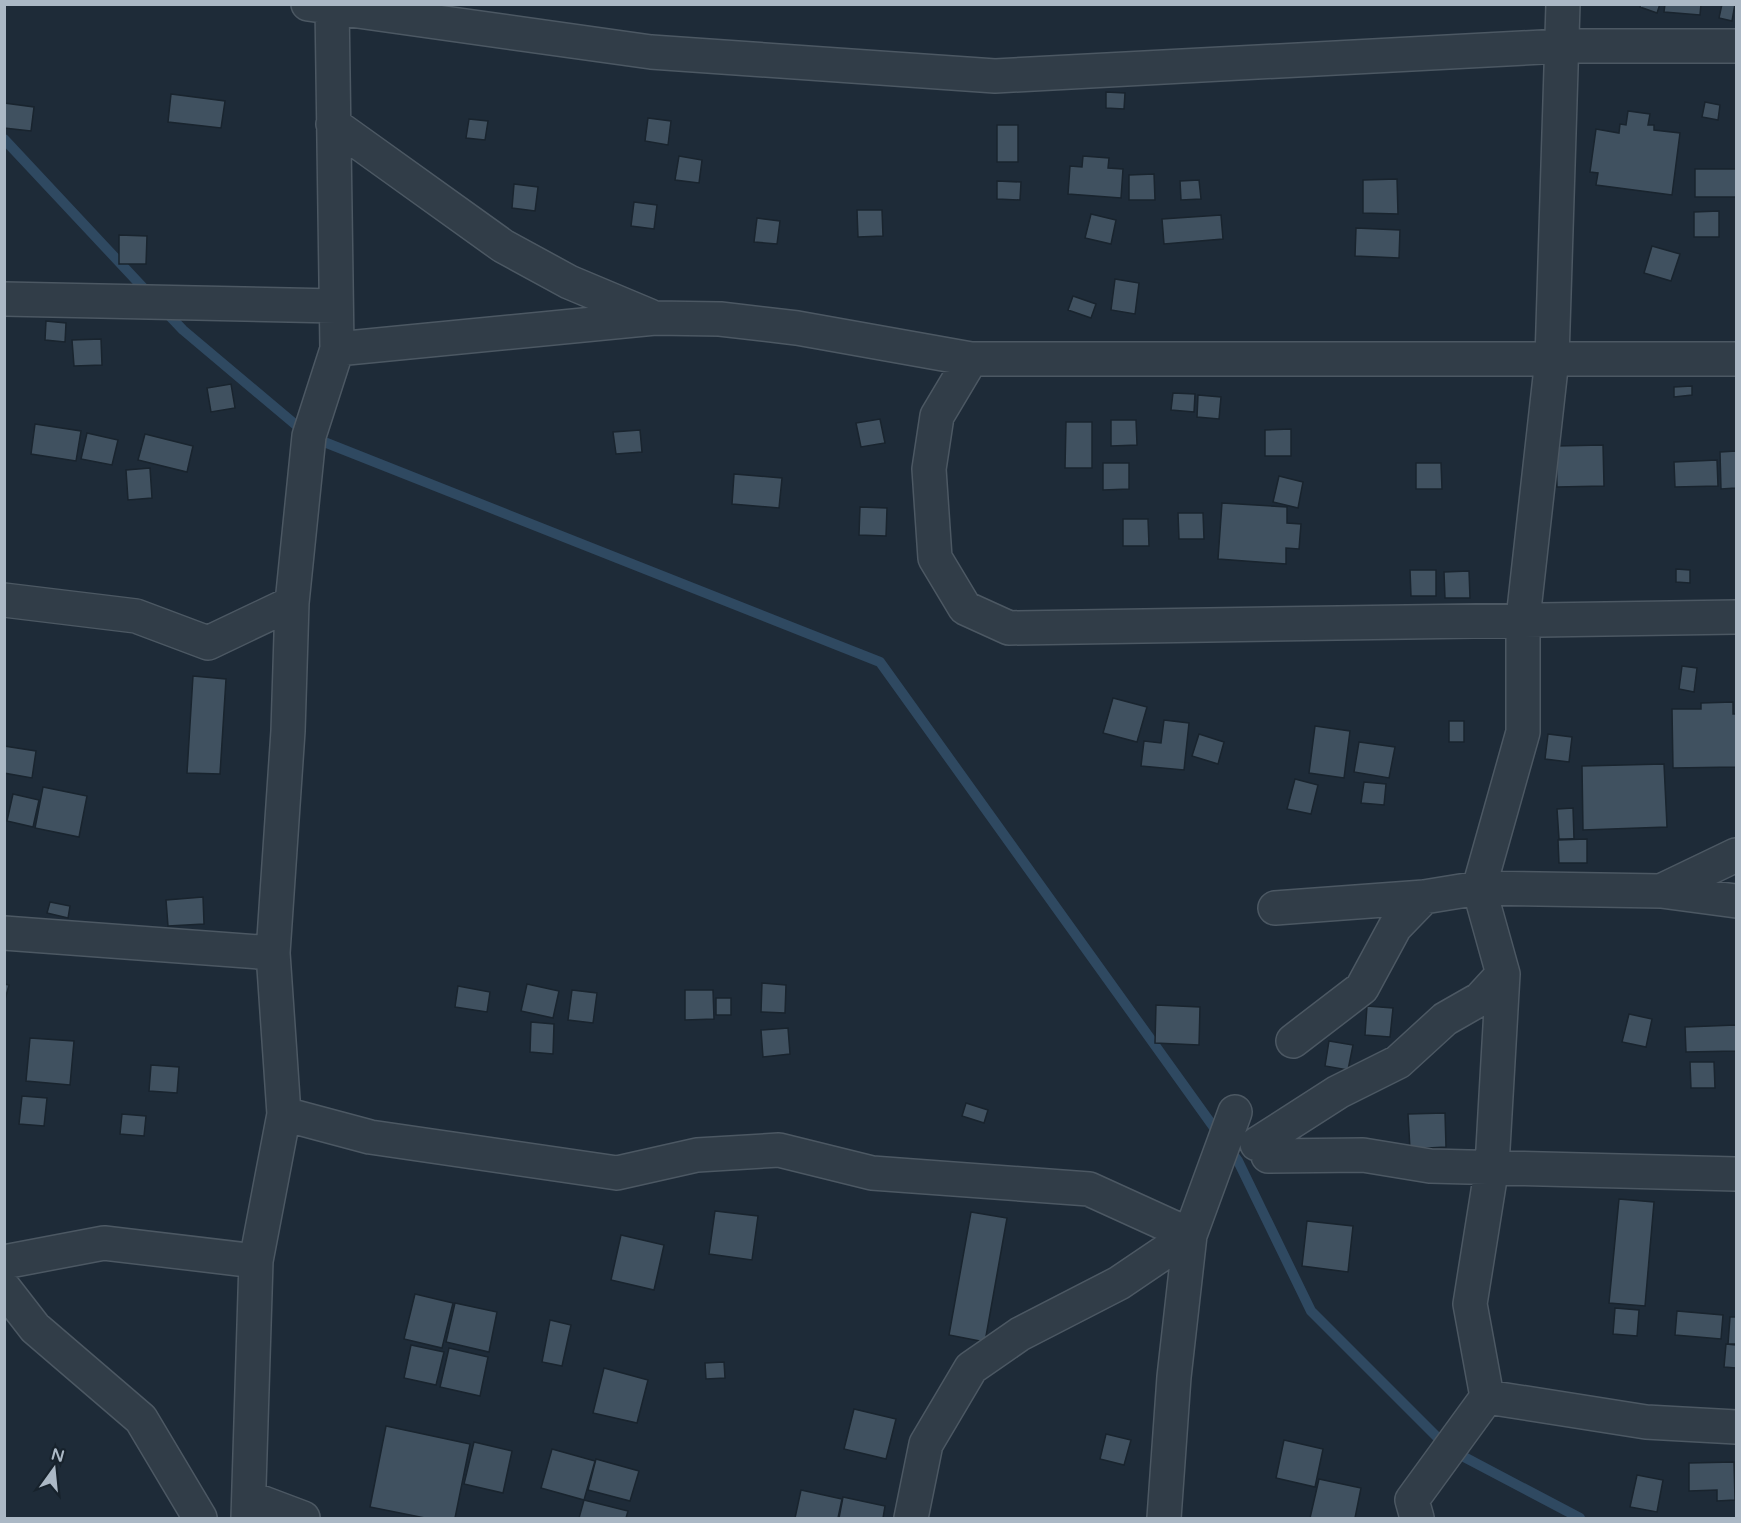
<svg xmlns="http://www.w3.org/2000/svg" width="1741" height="1523" font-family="'Varela Round',sans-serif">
	<rect width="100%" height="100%" fill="#1e2b38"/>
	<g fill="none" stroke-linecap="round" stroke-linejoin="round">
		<path stroke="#2f4961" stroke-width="10" d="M4 139 150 295
			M163 309 183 330 309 436 880 662 1238 1161 1311 1311 1449 1449 1580 1518"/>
	</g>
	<path fill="#405160" stroke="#19242e" stroke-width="1.5" d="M1641 4H1660L1657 13 1640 7Z
		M1665 4H1701L1700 15 1664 12Z
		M1722 4H1735L1732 21 1719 18Z
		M1106 92 1125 93 1124 109 1106 108Z
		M171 94 225 101 221 128 168 122Z
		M1705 102 1720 105 1718 120 1702 117Z
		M4 103 34 107 31 131 4 128Z
		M1628 111 1650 114 1648 125H1654V130L1680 133 1672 195 1596 185 1598 173 1590 172 1596 129 1619 133 1620 124 1626 125Z
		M648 118 671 121 668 145 645 141Z
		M469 119 488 121 485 140 466 138Z
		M997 125H1018V162H997Z
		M679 156 702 160 699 183 675 180Z
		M1083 156 1109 158 1108 168 1123 169 1121 198 1068 194 1070 166 1082 167Z
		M1695 169H1736V197H1695Z
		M1154 174 1155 200H1129V175Z
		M1397 179 1398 214 1363 213V180Z
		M1199 180 1201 199 1181 200 1180 181Z
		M997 181 1021 182 1020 200 997 199Z
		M514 184 538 187 535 211 512 208Z
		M634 202 657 205 654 229 631 226Z
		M857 210H882L883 236 858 237Z
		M1719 211V237H1694V212Z
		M1091 214 1116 220 1111 244 1085 238Z
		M1221 215 1223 239 1164 244 1162 219Z
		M757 218 780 221 777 244 754 242Z
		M1356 228 1400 230 1399 258 1355 256Z
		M119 235 147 236 146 264H119Z
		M1652 246 1680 254 1671 281 1644 273Z
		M1115 279 1139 283 1135 314 1111 310Z
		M1073 296 1096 304 1091 318 1068 310Z
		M46 321 66 323 65 342 45 340Z
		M101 339 102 365 74 366 72 340Z
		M231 384 235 408 211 412 207 388Z
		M1692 386V395L1674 397V387Z
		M1173 393 1195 394 1194 412 1171 410Z
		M1198 395 1221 397 1219 419 1197 417Z
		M880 419 885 443 861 447 856 423Z
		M1111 420H1136L1137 445 1111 446Z
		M1066 422H1092V468H1065Z
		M35 424 81 431 76 461 31 454Z
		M1291 429V456H1265V430Z
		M640 430 642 452 616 454 613 432Z
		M87 433 118 440 112 465 81 459Z
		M145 434 193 446 187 472 138 460Z
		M1603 445 1604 486 1557 487 1556 446Z
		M1736 451V488L1721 489 1720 452Z
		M1717 460 1718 486 1675 487 1674 462Z
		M1103 463H1129V489L1103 490Z
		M1416 463H1441L1442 489H1416Z
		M150 468 152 498 128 500 126 470Z
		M734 474 782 478 779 508 732 504Z
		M1279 476 1303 482 1298 508 1273 502Z
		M1222 503 1287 507V523L1301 524 1299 549 1286 548V564L1218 559Z
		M860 507 887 508 886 536 859 535Z
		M1178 513H1203L1204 539H1179Z
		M1123 519H1148L1149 546H1123Z
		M1676 569 1690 570V583L1676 582Z
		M1410 570H1436V596H1411Z
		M1469 571 1470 598H1445L1444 572Z
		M1682 666 1697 668 1694 692 1679 689Z
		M193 676 226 679 220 774 187 773Z
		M1113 698 1147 707 1137 742 1103 733Z
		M1733 702V714H1736V767L1673 768 1672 709H1701V703Z
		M1164 720 1189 723 1184 770 1141 766 1144 741 1161 743Z
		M1449 721H1464V742H1449Z
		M1315 726 1350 731 1344 778 1309 773Z
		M1199 734 1224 742 1218 764 1192 756Z
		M1548 734 1572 737 1569 762 1545 759Z
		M1359 742 1395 747 1389 778 1354 772Z
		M4 746 36 751 32 778 4 773Z
		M1664 764 1667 827 1583 830 1582 766Z
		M1295 779 1318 785 1311 814 1287 809Z
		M1364 782 1386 784 1384 805 1361 803Z
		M43 787 87 796 79 837 35 828Z
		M13 794 39 800 33 827 7 821Z
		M1573 808 1574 839H1559L1557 809Z
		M1587 839V863H1559L1558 840Z
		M203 897 204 924 168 926 166 900Z
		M50 902 70 906 68 918 47 913Z
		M762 983 786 985 785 1013 761 1012Z
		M4 984 9 985 4 1003Z
		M527 984 559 991 553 1018 521 1011Z
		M458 986 490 992 487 1012 455 1007Z
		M572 990 597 993 593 1023 568 1020Z
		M685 990H713L714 1019 685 1020Z
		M716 998H731V1015H716Z
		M1156 1005 1200 1007 1199 1045 1155 1043Z
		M1367 1006 1393 1008 1390 1037 1365 1035Z
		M1629 1014 1652 1019 1646 1047 1622 1042Z
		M531 1022 554 1024 553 1054 530 1052Z
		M1736 1025V1051L1686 1052 1685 1027Z
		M788 1028 790 1054 763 1057 761 1030Z
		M30 1038 74 1041 70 1085 26 1081Z
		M1329 1041 1353 1045 1348 1070 1325 1066Z
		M1690 1062H1714L1715 1088H1691Z
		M151 1065 179 1067 177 1093 149 1091Z
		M22 1096 47 1098 44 1126 19 1124Z
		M966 1103 988 1110 984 1123 962 1116Z
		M1445 1113 1446 1147 1410 1149 1408 1114Z
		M122 1114 146 1116 144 1136 120 1134Z
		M1619 1199 1654 1202 1645 1306 1609 1303Z
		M715 1211 758 1216 752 1260 709 1254Z
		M971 1212 1007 1218 985 1342 949 1335Z
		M1307 1221 1353 1226 1348 1272 1302 1266Z
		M621 1235 664 1245 654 1290 611 1280Z
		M415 1294 453 1303 442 1348 404 1339Z
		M455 1303 497 1312 489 1352 446 1342Z
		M1615 1308 1639 1310 1637 1336 1613 1334Z
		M1677 1311 1723 1315 1721 1339 1675 1335Z
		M1730 1317H1736V1344H1728Z
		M550 1320 571 1325 562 1366 542 1362Z
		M1726 1344 1736 1345V1368L1724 1367Z
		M411 1345 444 1352 436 1385 404 1378Z
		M449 1348 488 1357 480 1396 440 1387Z
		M724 1362 725 1378 706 1379 705 1363Z
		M604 1368 648 1380 637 1423 593 1413Z
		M854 1409 896 1419 886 1459 844 1449Z
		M386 1426 470 1444 455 1518H425L370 1507Z
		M1106 1434 1131 1440 1124 1465 1100 1459Z
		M1284 1440 1323 1449 1315 1487 1276 1478Z
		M474 1442 512 1451 503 1493 464 1484Z
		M552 1449 595 1461 584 1500 541 1488Z
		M596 1459 639 1471 630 1501 588 1490Z
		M1734 1462 1735 1500 1717 1501V1490L1689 1491V1463Z
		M1637 1475 1663 1480 1657 1512 1630 1507Z
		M1319 1479 1361 1488 1355 1518H1310Z
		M801 1490 842 1499 838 1518H795Z
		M843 1497 885 1506 883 1518H839Z
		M584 1500 628 1511 626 1518H579Z"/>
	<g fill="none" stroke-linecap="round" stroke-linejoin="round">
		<g stroke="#4c5863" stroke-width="36">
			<path id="minor" d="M308 4 651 52 995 76 1561 46H1736
				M333 124 503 246 569 282 650 316
				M4 299 336 306
				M337 349 655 318 720 319 797 328 971 359H1736
				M971 359 937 416 929 469 935 558 965 608 1009 628 1736 617
				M4 600 136 616 208 643 292 603
				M1661 891 1736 855
				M1275 908 1424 897 1479 888 1661 891 1736 901
				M4 933 273 953
				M1293 1041 1362 988 1395 927 1424 897
				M284 1114 370 1137 617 1173 697 1155 779 1150 872 1173 1089 1189 1190 1235
				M1257 1144 1338 1092 1398 1062 1445 1019 1480 999 1503 974
				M1268 1156 1363 1155 1430 1166 1736 1174
				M4 1262 104 1243 256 1261
				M4 1288 35 1328 141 1419 200 1518
				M1487 1397 1646 1422 1736 1427
				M250 1498 303 1518
				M248 1518 256 1261 284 1114 273 953 288 731 292 603 309 436 337 349 332 4
				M911 1518 926 1444 971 1368 1020 1334 1119 1283 1190 1235
				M1164 1518 1174 1377 1190 1235 1235 1112
				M1417 1518 1412 1500 1487 1397 1470 1304 1492 1166 1503 974 1479 888 1523 732V619L1552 359 1563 4"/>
		</g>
		<use href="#minor" stroke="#313d48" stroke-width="33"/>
	</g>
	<rect width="1741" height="1523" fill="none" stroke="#abb8c5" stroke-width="12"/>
	<g transform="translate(54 1469) rotate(15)" stroke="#17222c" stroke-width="4.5" paint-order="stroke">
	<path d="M0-4.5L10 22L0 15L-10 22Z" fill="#abb8c5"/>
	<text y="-9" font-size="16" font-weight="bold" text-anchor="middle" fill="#abb8c5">N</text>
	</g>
</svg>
